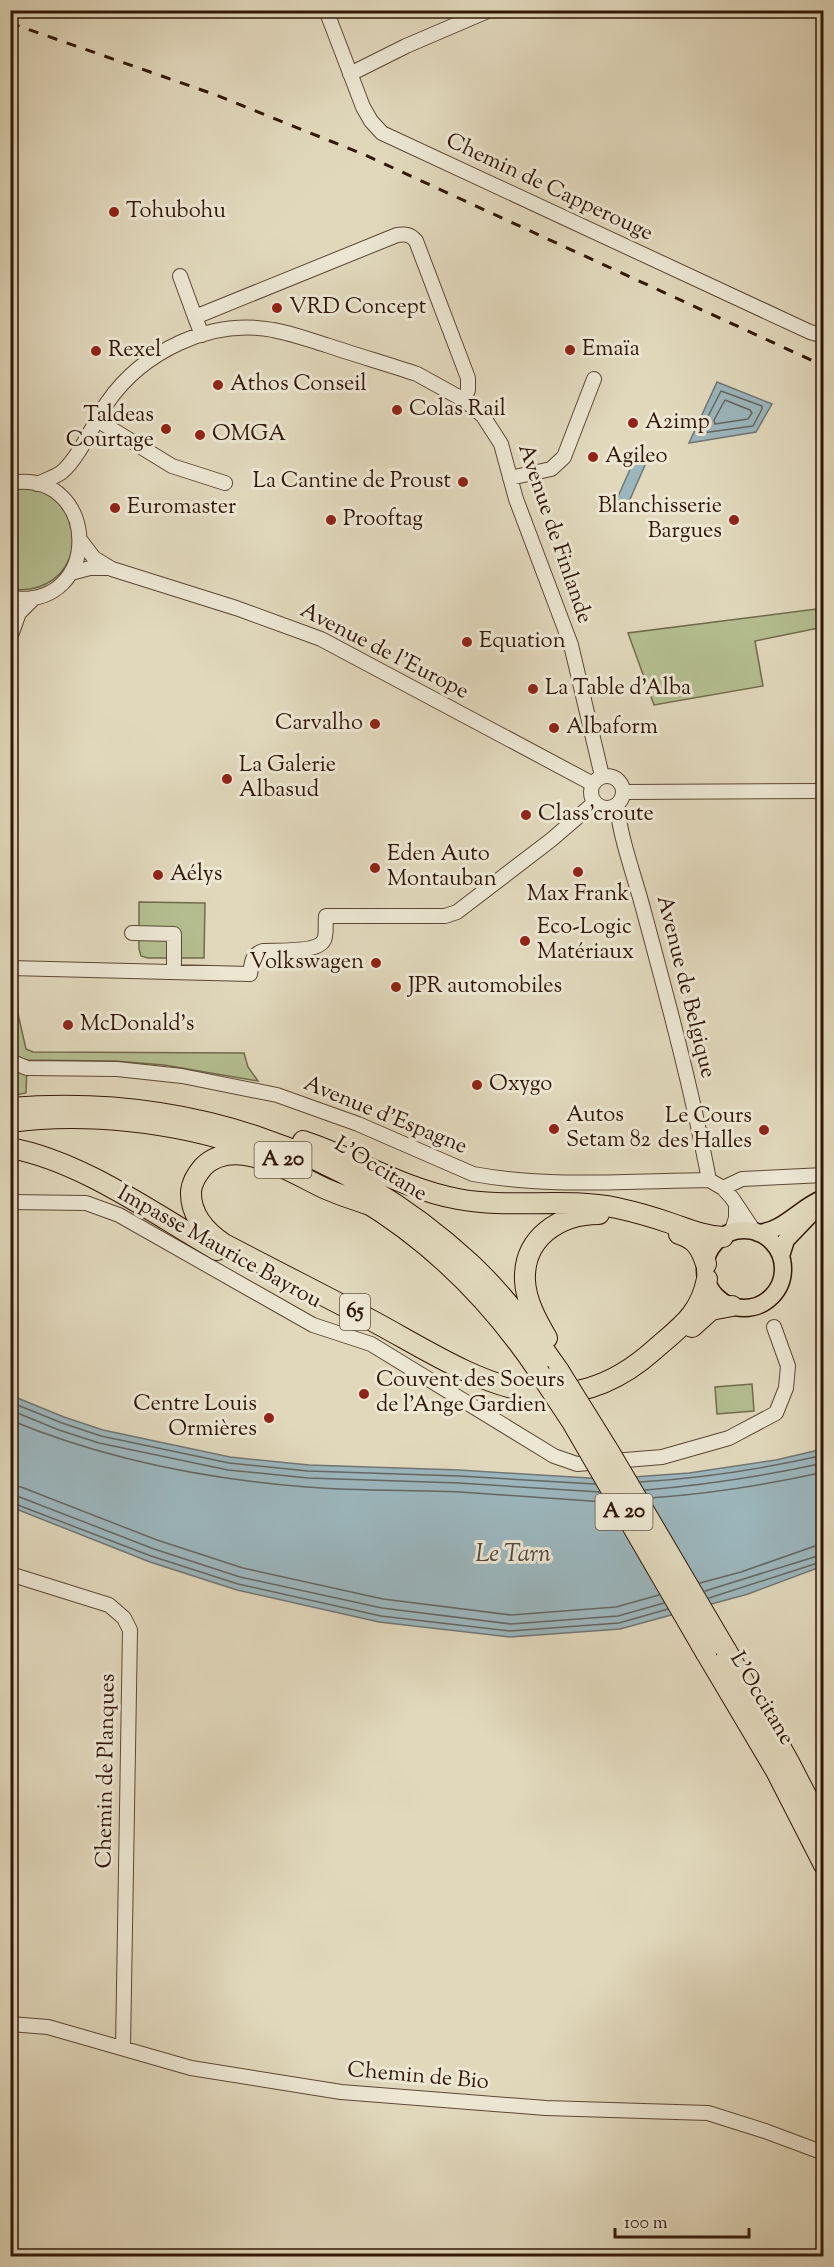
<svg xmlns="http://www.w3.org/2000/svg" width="834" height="2267" font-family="'Sorts Mill Goudy',serif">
	<rect width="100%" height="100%" fill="#e1d8bc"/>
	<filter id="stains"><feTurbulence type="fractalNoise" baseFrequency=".00333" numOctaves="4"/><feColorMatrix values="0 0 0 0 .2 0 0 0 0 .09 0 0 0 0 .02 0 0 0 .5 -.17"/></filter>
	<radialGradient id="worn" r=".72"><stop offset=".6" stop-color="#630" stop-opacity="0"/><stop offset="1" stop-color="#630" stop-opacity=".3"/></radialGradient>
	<path fill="#b4be90" stroke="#726a4c" stroke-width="1.5" d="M11 489C19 489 30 487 38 489 94 507 82 598 11 589Z
		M816 609 819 628 755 641 763 686 654 705 628 633Z
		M139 902 205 903 204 958H148L141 956 139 949Z
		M11 979 17 982 18 1014 26 1049 33 1052 244 1053 248 1067 258 1081 164 1065 115 1061 22 1060 11 1054Z
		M10 1061 27 1068 26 1093 11 1096Z
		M752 1384 754 1411 717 1414 715 1387Z"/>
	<path fill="#9bb6bd" stroke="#707674" stroke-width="1.5" d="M717 382 772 404 756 432 689 443Z
		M639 449 650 454 627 506 616 501Z
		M10 1395 64 1417 103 1430 230 1457 309 1465 459 1470 605 1479 689 1473 776 1460 823 1449V1566L748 1594 620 1629 510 1637 379 1622 237 1590 150 1562 11 1507Z"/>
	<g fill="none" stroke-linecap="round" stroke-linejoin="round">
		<path stroke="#666662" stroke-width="1.5" d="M721 391 762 406V409L753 426 702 433 701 430Z
			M725 400 750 410 752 413 748 419 715 424 714 420Z
			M10 1402 62 1423 101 1436 229 1463 308 1471 459 1476 595 1484
			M10 1410 59 1430 99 1443 228 1470 308 1478 459 1483 600 1492
			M10 1420C104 1459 205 1479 306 1487 357 1491 409 1490 460 1492 508 1495 557 1499 605 1502
			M640 1482C702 1478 763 1469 824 1455
			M10 1486 21 1487 157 1540 243 1568 383 1599 511 1615 616 1607 659 1595
			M645 1490C705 1485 764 1476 824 1463
			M10 1495 17 1496 154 1549 240 1577 382 1608 511 1624 618 1616 664 1603
			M650 1498C708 1494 766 1485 824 1472
			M10 1502 151 1556 238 1584 381 1616 510 1631 619 1623 668 1609
			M700 1583 741 1572 815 1546 824 1545
			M705 1591 824 1554
			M709 1598 824 1561"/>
		<g stroke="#5c4734" stroke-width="16">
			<path id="minor" d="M326 10 363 107 371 121 382 133 810 332 824 336
				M350 74 406 46 490 10
				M180 276 195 317
				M202 335 195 317 397 235C406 234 410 234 416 241L468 378V390L464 400
				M97 420 172 466 225 483
				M510 478 551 469 564 457 594 379
				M10 483C101 468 104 611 10 598
				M37 484C46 480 55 477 62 472 80 456 93 424 107 403 142 352 210 318 273 330 291 333 309 340 326 345 356 355 387 364 417 374L464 400 483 416 501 444 516 499 571 645 602 776
				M81 541 94 558 112 569 236 608 321 639 593 784
				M71 573 90 568H110
				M10 638 19 613 34 598
				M591 792a16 16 0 1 1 32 0a16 16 0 1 1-32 0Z
				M624 792 824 791
				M617 806C621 842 635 877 644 912 668 1001 692 1090 709 1180
				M132 933 174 934V964
				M10 968 250 974C252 963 251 955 263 951 277 950 318 953 324 940 327 934 325 923 326 916H445L457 912 551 840 594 803
				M10 1061 27 1068 117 1069 182 1076 277 1095 358 1124 473 1174C550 1188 631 1181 709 1180L723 1188 732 1198 754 1231
				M723 1188 742 1179 824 1175
				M10 1202 86 1203 119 1215 313 1325 371 1344 554 1456 577 1464 662 1457 729 1438 776 1413 786 1388 788 1366 774 1327
				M731 1233 736 1218V1205
				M10 1574 109 1605 124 1618 130 1630 123 2048
				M10 2024 48 2027 191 2068 341 2092 546 2108 708 2113 765 2131 824 2153"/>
		</g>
		<g stroke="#301707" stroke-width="19">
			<path id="major" d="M705 1269a39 39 0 1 1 78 0a39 39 0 1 1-78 0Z
				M758 1233C784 1231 800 1207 824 1198
				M781 1256 786 1240 809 1216"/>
		</g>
		<g stroke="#301707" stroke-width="22">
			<path id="highway" d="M10 1108C181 1094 343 1146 470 1263 504 1295 533 1333 559 1371
				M10 1122C86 1112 176 1122 248 1147
				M303 1141C355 1158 403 1189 458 1199 511 1209 564 1197 617 1208 635 1212 653 1217 670 1223 688 1229 704 1236 723 1237
				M10 1148C82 1161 154 1214 217 1250
				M359 1198C431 1241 492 1302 539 1372
				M370 1205C355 1200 340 1195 326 1189 293 1174 236 1134 203 1167 197 1174 192 1182 191 1191 190 1215 206 1232 224 1244 272 1269 321 1294 369 1319 465 1370 553 1440 654 1350 680 1327 700 1315 707 1279
				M679 1234C696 1239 701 1249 706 1264
				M692 1327 711 1310 732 1306
				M547 1338C537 1321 526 1301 525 1281 523 1238 559 1214 599 1214
				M726 1650 790 1764 824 1830
				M706 1653 776 1771 824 1865"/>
		</g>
		<use href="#minor" stroke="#ece6d3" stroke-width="14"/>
		<use href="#major" stroke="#e1d8bc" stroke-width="16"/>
		<use href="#highway" stroke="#e1d8bc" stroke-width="20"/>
		<path stroke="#301707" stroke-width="3" stroke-dasharray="10 10" stroke-linecap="butt" d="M10 23 216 95 365 155 824 366"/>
		<g stroke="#301707" stroke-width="22" stroke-linecap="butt">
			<path id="highway-bridge" d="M559 1371 610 1453 726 1650
				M539 1372 572 1422 706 1653"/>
		</g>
		<use href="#highway-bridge" stroke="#e1d8bc" stroke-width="20"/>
	</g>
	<g fill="#8f2418" stroke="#ece6d3" stroke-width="2">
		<circle cx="114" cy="212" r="6"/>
		<circle cx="277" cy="308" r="6"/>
		<circle cx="570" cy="350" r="6"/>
		<circle cx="96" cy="351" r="6"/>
		<circle cx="218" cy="385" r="6"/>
		<circle cx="397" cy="410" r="6"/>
		<circle cx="633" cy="423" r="6"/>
		<circle cx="166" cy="429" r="6"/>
		<circle cx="200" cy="435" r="6"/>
		<circle cx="593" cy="457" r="6"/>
		<circle cx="463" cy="482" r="6"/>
		<circle cx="115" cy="508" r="6"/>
		<circle cx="331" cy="520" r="6"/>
		<circle cx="734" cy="520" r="6"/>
		<circle cx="467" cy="642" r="6"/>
		<circle cx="533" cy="689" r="6"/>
		<circle cx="375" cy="724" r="6"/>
		<circle cx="554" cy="728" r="6"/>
		<circle cx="227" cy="779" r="6"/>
		<circle cx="526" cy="815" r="6"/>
		<circle cx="375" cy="868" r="6"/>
		<circle cx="578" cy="872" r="6"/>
		<circle cx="158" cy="875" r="6"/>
		<circle cx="525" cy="941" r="6"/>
		<circle cx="376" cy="963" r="6"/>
		<circle cx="396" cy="987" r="6"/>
		<circle cx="68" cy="1025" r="6"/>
		<circle cx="477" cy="1085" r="6"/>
		<circle cx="554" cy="1129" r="6"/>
		<circle cx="764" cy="1130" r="6"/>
		<circle cx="364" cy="1394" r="6"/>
		<circle cx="269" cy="1418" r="6"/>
	</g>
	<g text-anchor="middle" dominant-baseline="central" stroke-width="6" stroke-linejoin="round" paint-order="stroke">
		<g fill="#ece6d3" stroke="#685544" stroke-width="1.5">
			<rect x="254.5" y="1142" width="57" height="36" rx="4.5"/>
			<rect x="340" y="1294" width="30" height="36" rx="4.5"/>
			<rect x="595.5" y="1494" width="57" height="36" rx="4.5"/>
		</g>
		<g font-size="21" font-weight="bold" fill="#301707">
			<text x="283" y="1160">A 20</text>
			<text x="355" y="1312">65</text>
			<text x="624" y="1512">A 20</text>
		</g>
		<g font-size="22" fill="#301707" stroke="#ece6d3">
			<text transform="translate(549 188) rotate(25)">Chemin de Capperouge</text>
			<text transform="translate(554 534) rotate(71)">Avenue de Finlande</text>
			<text transform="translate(384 652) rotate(27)">Avenue de l'Europe</text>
			<text transform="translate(685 987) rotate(76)">Avenue de Belgique</text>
			<text transform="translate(385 1116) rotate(22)">Avenue d'Espagne</text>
			<text transform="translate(380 1170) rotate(31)">L'Occitane</text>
			<text transform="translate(219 1248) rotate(29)">Impasse Maurice Bayrou</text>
			<text transform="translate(761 1699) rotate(59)">L'Occitane</text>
			<text transform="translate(107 1771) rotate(-89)">Chemin de Planques</text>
			<text transform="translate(418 2077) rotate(5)">Chemin de Bio</text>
		</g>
		<g font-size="22" fill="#301707" stroke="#ece6d3" text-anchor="start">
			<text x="126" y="212">Tohubohu</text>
			<text x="289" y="308">VRD Concept</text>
			<text x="582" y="350">Emaïa</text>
			<text x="108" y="351">Rexel</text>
			<text x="230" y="385">Athos Conseil</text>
			<text x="409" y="410">Colas Rail</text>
			<text x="154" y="416" text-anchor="end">Taldeas<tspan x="154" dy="25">Courtage</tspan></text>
			<text x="645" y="423">A2imp</text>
			<text x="212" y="435">OMGA</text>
			<text x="605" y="457">Agileo</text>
			<text x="451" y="482" text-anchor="end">La Cantine de Proust</text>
			<text x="722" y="507" text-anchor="end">Blanchisserie<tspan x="722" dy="25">Bargues</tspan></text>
			<text x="127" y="508">Euromaster</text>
			<text x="343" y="520">Prooftag</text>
			<text x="479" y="642">Equation</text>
			<text x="545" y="689">La Table d'Alba</text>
			<text x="363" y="724" text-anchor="end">Carvalho</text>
			<text x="566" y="728">Albaform</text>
			<text x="239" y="766">La Galerie<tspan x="239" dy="25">Albasud</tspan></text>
			<text x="538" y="815">Class'croute</text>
			<text x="387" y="855">Eden Auto<tspan x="387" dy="25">Montauban</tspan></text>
			<text x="170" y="875">Aélys</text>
			<text x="578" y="895" text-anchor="middle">Max Frank</text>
			<text x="537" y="928">Eco-Logic<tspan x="537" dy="25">Matériaux</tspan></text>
			<text x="364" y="963" text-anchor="end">Volkswagen</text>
			<text x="408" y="987">JPR automobiles</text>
			<text x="80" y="1025">McDonald's</text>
			<text x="489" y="1085">Oxygo</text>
			<text x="566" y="1116">Autos<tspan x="566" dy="25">Setam 82</tspan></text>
			<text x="752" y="1117" text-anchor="end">Le Cours<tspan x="752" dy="25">des Halles</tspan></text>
			<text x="376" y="1381">Couvent des Soeurs<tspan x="376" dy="25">de l'Ange Gardien</tspan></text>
			<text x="257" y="1405" text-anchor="end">Centre Louis<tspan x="257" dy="25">Ormières</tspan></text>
		</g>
		<g font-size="24" font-style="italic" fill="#50473e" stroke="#ece6d3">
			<text x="513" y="1555">Le Tarn</text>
		</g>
	</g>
	<rect width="834" height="2267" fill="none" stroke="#e1d8bc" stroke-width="36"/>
	<rect x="12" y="12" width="810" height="2243" fill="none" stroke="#301707" stroke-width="3"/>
	<rect x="18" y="18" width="798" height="2231" fill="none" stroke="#301707" stroke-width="1.5"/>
	<path d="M615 2228v9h134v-9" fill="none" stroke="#301707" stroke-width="3"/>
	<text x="624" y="2228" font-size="18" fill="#301707" stroke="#ece6d3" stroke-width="4.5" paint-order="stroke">100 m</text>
	<rect width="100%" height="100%" filter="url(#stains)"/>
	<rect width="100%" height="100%" fill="url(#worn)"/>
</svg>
